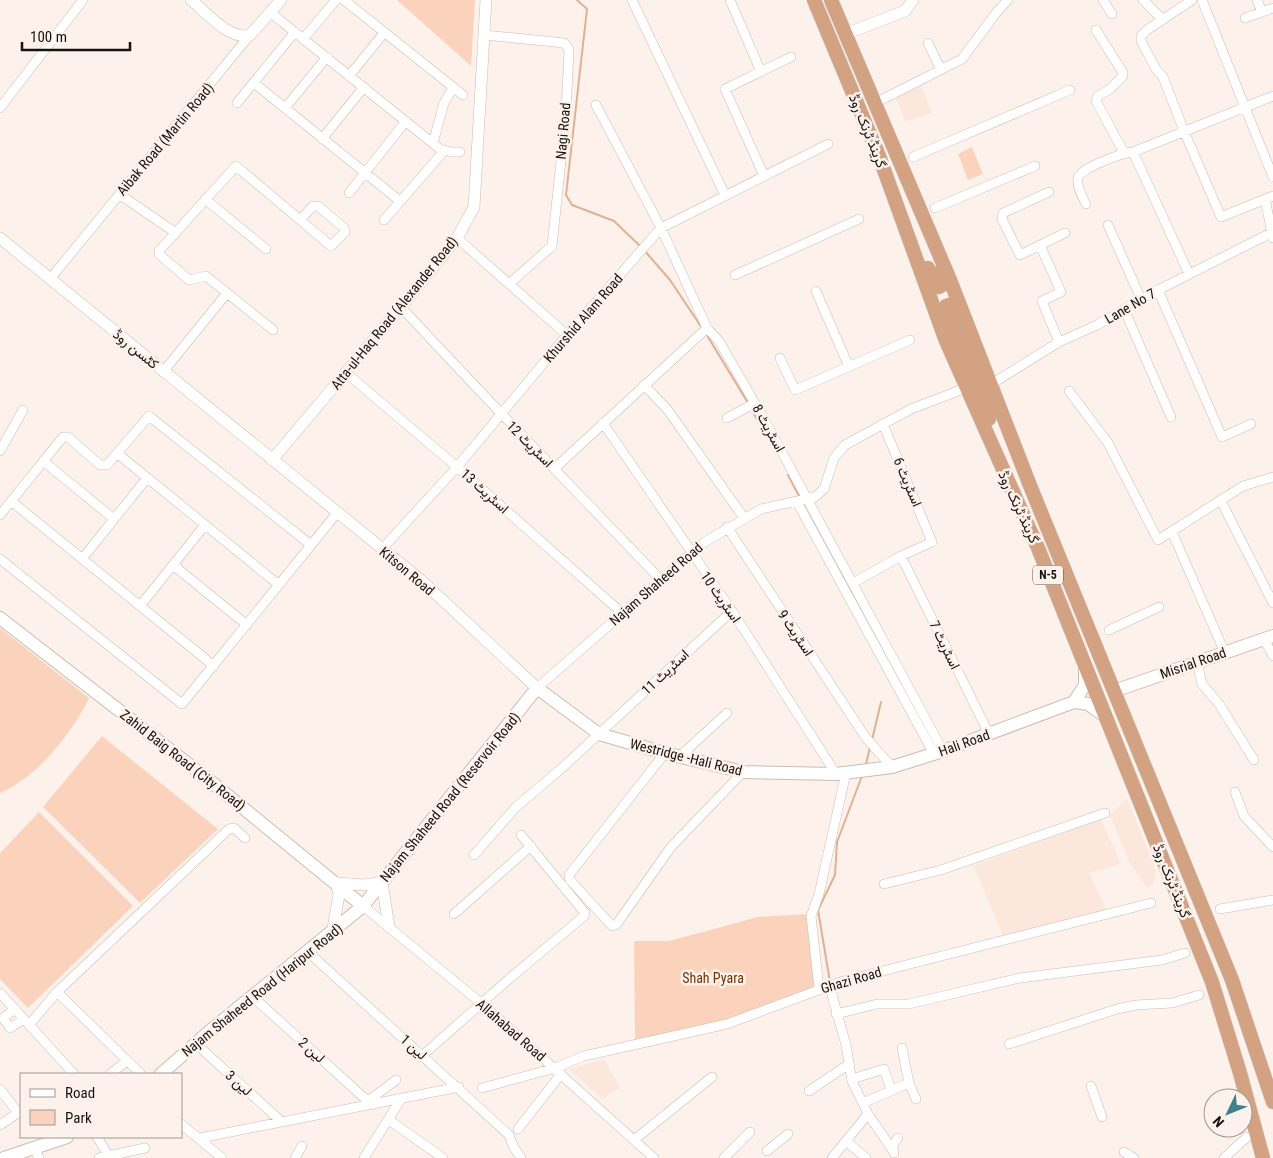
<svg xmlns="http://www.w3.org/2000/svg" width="1273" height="1158" font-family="'Roboto Condensed',Vazirmatn,sans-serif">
	<rect width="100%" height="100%" fill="#fdf2eb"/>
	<path fill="#fce7dc" d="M921 85 932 113 905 122 895 96Z
		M1127 798 1156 870 1154 884 1147 888 1129 862 1110 815Z
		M1101 819 1121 864 1089 873 1108 913 1004 937 973 866Z
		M604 1059 620 1088 602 1099 569 1069Z"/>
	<path fill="#fbd3bc" d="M397 0H475L471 66Z
		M972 147 983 174 968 180 958 154Z
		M0 628 89 698C73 733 36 778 0 793Z
		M102 736 218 829 140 903 43 807Z
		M39 812 133 906 28 1008 0 979V853Z
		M808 914 819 988 727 1024 635 1044 634 941H669L758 917Z"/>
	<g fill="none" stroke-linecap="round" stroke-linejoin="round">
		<path stroke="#e0b094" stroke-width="2" d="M577 0 587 9 566 195 572 205 614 221 641 247
			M644 250 670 280 702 328
			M705 332 748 403
			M751 409 765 433
			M788 475 799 496
			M872 740 881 702
			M866 764 870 747
			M830 982 818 910 835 875 837 842 862 776"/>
		<g stroke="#cdbbb1" stroke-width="10">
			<path id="minor" d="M344 0 463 95
				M632 0 725 195
				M730 0 761 72
				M1103 0 1112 14
				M1143 0 1162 19
				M1192 0 1147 30 1141 36V41L1156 69 1163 77 1184 131 1221 217 1273 196
				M1202 0 1273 177
				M1257 0 1262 12
				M271 13 440 149 452 152H460
				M1245 18 1273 8
				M1096 30 1123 73V76L1110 89 1098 96 1096 101 1124 153
				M484 35 555 42 564 43 569 49 566 113 552 246 510 283
				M303 39 336 0
				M928 43 941 70
				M349 76 384 33
				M254 83 400 201
				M237 103 295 32
				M875 103 962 59 996 13 1008 0
				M596 105 661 228 707 328 719 341 764 419 943 751
				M0 108 83 0
				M285 108 327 57
				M322 139 364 87
				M433 143 444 103 453 88
				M1133 152 1189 274
				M913 157 1070 90
				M764 176 725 89 791 57
				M1049 192 1003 213 1002 219 1020 255 1040 245 1061 292 1042 301 1059 342
				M349 193 406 121
				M119 194 176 233
				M205 199 266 249
				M1265 199 1273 238
				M1086 204C1083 198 1076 186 1078 178 1080 168 1122 153 1133 152L1273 96
				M935 208 1035 166
				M384 220 444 151
				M1108 225 1141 299
				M457 238 567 335
				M1040 245 1065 233
				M735 275 859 219
				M50 279 250 35
				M1158 290 1222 437 1251 424
				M816 291 849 367
				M401 307C486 399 574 489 661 580
				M1124 309 1171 417
				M273 330 206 276 189 280 159 254V251L236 166 331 246 345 232 344 228 318 206H313L301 219
				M780 358 795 390 910 340
				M163 372 227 293
				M345 372 457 467 622 613
				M644 385 667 409 744 518
				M990 385 1059 342 1097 325 1158 290 1273 232
				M1069 391 1108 443 1158 540 1243 486 1273 477
				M727 418 755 403
				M603 423 732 611 836 774
				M0 451 23 410
				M118 454 279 585
				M43 461 114 519
				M555 468 707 328
				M11 501 214 666
				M1221 501 1273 603
				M797 502 934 754
				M0 515 63 437H68L100 465H107L149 416 311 545
				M727 527 866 738 892 767
				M1172 532 1225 653
				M382 549 457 467 567 335 661 228 828 144
				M901 556 989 734
				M0 559 182 704 337 513
				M82 559 147 478
				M173 565 247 625
				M853 583 901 556 932 542 883 424
				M140 606 205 525
				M1109 630 1159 607
				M1264 639 1273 656
				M1197 662 1202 684 1219 704 1254 760
				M537 688 703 543 761 509 815 497 824 489 834 458 845 445 911 409 966 388
				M665 753 569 875 570 880 612 926 616 925 671 847 743 772
				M679 757 727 713
				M1235 792 1244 816 1273 847
				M474 855 516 807 562 768 732 611
				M884 884 941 870 1105 813
				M363 906 481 1003 654 1158
				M1220 909 1273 900
				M454 914 531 846
				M308 952 509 1135 513 1146 521 1158
				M833 984 832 995 846 1045 852 1081 868 1114 894 1152
				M819 988 811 916 819 894 846 773
				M57 992 141 1074
				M0 993 74 1074
				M252 996 372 1105
				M15 1009 3 1018 10 1028 24 1019
				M836 1014 877 1004H909L1020 978 1162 960 1185 953
				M29 1025 57 992 229 829 234 828 245 838
				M195 1043 282 1122
				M1009 1044 1117 1009 1136 1005 1172 1003 1199 995
				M902 1048 909 1083 916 1099
				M423 1055 509 979 584 916 585 913 521 835
				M110 1074 127 1061
				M852 1079 884 1069 891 1090
				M1091 1086 1102 1117
				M482 1088 555 1068 584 1056 727 1024 843 981 1151 903
				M0 1089 18 1113
				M809 1091 849 1064
				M368 1101 396 1080
				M863 1103 909 1083
				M389 1120 443 1158
				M181 1124 222 1158
				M0 1125 21 1111
				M518 1129 561 1074
				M97 1137 110 1158
				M200 1138 459 1087
				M634 1140 712 1077
				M846 1141 866 1158
				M34 1147 39 1158
				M767 1151 788 1134
				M1124 1152 1134 1158
				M894 1153 893 1145 898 1138
				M99 1158 145 1148
				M295 1158 302 1146
				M364 1158 401 1099
				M724 1158 750 1132
				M832 1158 868 1114
				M1224 1158 1247 1137"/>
		</g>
		<g stroke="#cdbbb1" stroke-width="12">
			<path id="tertiary" d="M191 0C206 12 230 41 250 35L281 0
				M845 34 905 11 913 0
				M0 238 422 581 537 688
				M272 460 401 307 457 238 474 207 486 0
				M332 934 339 895 337 883 365 885 382 882 389 927"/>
		</g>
		<g stroke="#cdbbb1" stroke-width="14">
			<path id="secondary" d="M0 618 210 781 363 906
				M1114 691 1273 636
				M1074 702 1085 685V669
				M161 1074 211 1030 363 906 537 688 599 734 665 753 743 772 836 774 892 767 943 751 1074 702 1088 704 1105 716
				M4 1158 67 1137"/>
		</g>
		<g stroke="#d5d4d4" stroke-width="15">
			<path id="trunk" d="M814 0 879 156 946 341 1038 548 1212 982 1240 1073 1263 1158
				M831 0 950 280 1031 488 1232 980 1273 1102
				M928 268 935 284 939 287 944 284 941 271
				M960 318 952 304 946 306 989 419"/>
		</g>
		<use href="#minor" stroke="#fff" stroke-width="9"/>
		<use href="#tertiary" stroke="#fff" stroke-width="11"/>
		<use href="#secondary" stroke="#fff" stroke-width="12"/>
		<use href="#trunk" stroke="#d2a283" stroke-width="14"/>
	</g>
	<g text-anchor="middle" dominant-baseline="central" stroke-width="5" stroke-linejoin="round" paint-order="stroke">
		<rect fill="#fdf2eb" stroke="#5d5551" stroke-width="1" x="1033" y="565.5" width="30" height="19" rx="4"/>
		<g font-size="12" font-weight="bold" fill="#18120f">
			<text x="1048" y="575">N-5</text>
		</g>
		<g font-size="14" fill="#18120f" stroke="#fdf2eb">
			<text transform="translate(563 131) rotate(-85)">Nagi Road</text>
			<text transform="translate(868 131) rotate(68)">گرینڈ ٹرنک روڈ</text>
			<text transform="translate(165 139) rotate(-50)">Aibak Road (Martin Road)</text>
			<text transform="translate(1130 306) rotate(-30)">Lane No 7</text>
			<text transform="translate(394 313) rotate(-51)">Atta-ul-Haq Road (Alexander Road)</text>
			<text transform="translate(583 318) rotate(-49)">Khurshid Alam Road</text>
			<text transform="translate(136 349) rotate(39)">کٹسن روڈ</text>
			<text transform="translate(769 428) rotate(61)">اسٹریٹ 8</text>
			<text transform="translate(530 444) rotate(45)">اسٹریٹ 12</text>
			<text transform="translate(908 482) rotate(67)">اسٹریٹ 6</text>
			<text transform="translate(485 491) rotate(42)">اسٹریٹ 13</text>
			<text transform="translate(1019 507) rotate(65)">گرینڈ ٹرنک روڈ</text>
			<text transform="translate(407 571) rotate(40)">Kitson Road</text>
			<text transform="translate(656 584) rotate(-41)">Najam Shaheed Road</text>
			<text transform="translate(721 597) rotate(55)">اسٹریٹ 10</text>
			<text transform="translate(796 633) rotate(56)">اسٹریٹ 9</text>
			<text transform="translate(945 645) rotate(64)">اسٹریٹ 7</text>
			<text transform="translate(1193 663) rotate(-19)">Misrial Road</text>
			<text transform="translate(665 672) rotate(-43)">اسٹریٹ 11</text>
			<text transform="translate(964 743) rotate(-20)">Hali Road</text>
			<text transform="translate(686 757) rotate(14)">Westridge -Hali Road</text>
			<text transform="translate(183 760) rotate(38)">Zahid Baig Road (City Road)</text>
			<text transform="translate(450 797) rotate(-51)">Najam Shaheed Road (Reservoir Road)</text>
			<text transform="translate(1172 881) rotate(68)">گرینڈ ٹرنک روڈ</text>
			<text transform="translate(851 980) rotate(-16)">Ghazi Road</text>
			<text transform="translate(262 990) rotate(-39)">Najam Shaheed Road (Haripur Road)</text>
			<text transform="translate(511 1030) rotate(41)">Allahabad Road</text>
			<text transform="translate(414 1047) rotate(42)">لین 1</text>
			<text transform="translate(312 1050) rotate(42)">لین 2</text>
			<text transform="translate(239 1083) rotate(42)">لین 3</text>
		</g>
		<g font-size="14" fill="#6e3405" stroke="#fdf2eb">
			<text x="713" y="978">Shah Pyara</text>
		</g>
	</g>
	<rect x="20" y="1073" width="162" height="65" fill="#fdf2eb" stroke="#a19893"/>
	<rect x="30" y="1089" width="25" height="8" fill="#ffffff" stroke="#a19893"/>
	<text x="65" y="1098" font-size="15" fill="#18120f">Road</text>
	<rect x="30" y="1110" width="25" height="15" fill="#fbd3bc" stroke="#a19893"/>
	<text x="65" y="1123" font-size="15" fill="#18120f">Park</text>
	<g transform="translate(1228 1113) rotate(227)"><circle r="24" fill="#fdf2eb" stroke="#a19893"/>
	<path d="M0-4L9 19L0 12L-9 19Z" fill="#3e8290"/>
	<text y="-8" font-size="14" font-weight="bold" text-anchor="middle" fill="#18120f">N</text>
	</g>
	<path d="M22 42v8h108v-8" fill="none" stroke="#18120f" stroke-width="2.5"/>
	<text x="30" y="42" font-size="15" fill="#18120f" stroke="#fdf2eb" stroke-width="4" paint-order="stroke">100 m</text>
</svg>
